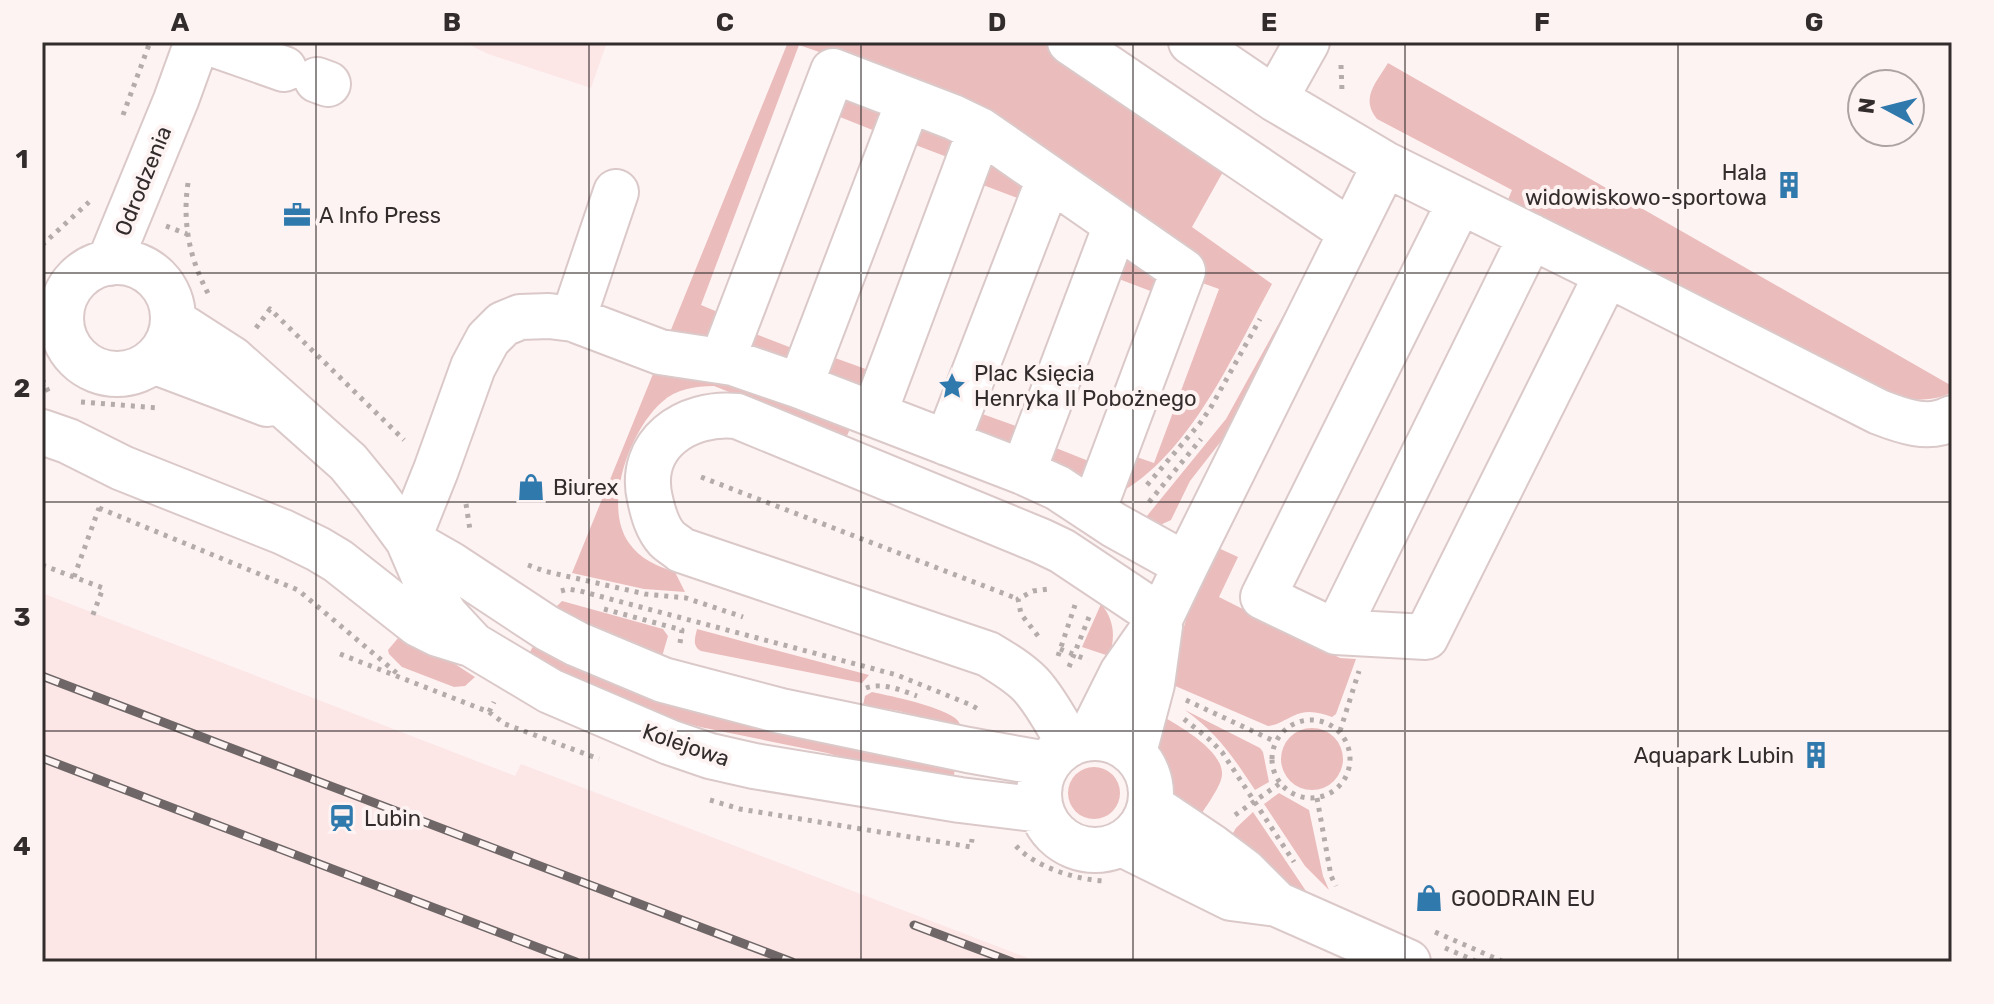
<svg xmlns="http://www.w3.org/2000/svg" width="1994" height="1004" font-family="Rubik,sans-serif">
	<rect width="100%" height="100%" fill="#fef3f3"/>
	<path fill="#fce6e6" d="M464 42H607L591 88 488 54Z
		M42 593 515 776 521 764 1038 962H42Z"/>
	<path fill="#ebbcbc" d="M788 42H850L861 46 864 42H1041L1224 170 1192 227 1272 284C1233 355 1190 456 1116 495L1128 454 1154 463 1219 289 1194 280 825 54 799 45 701 305 725 315 713 338 666 342Z
		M1388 63 1952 386V392C1937 401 1918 400 1901 399L1507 202 1512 190 1377 119C1360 98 1376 83 1388 63Z
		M838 97 881 106 880 133 830 113Z
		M914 124 953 131 955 160 905 141Z
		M988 161 1022 176 1025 201 975 182Z
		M1322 245 1229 431 1190 481 1171 520 1158 526 1142 522 1226 419Z
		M1123 255 1160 271 1161 295 1111 276Z
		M748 331 797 350 792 361 752 354Z
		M824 354 874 372 866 389 826 382Z
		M655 369 740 387 850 429 846 438 714 386C695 386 676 389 662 402 630 430 602 505 629 543 640 559 657 566 675 572L685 592 644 589 572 573Z
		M974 411 1024 429 1016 445 975 438Z
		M1046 444 1096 464 1081 479 1054 472 1045 452Z
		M1214 546 1238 557 1219 597 1340 658 1356 659 1336 714 1332 717C1319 712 1306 709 1293 716 1284 720 1278 725 1268 726L1166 682 1197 586Z
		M562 601 663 629 668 636 661 660 554 609Z
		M1101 604C1114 619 1116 637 1109 656L1082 647Z
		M697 629 869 675 862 683 701 651C692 646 695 638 697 629Z
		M404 631 475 677 465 686 454 687 402 667 389 654 388 650Z
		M535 643 956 761 952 788 827 753 700 727 667 718 639 709 527 657Z
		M872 692C895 697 936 705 955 718 959 721 960 724 962 729L899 711 863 705 865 696Z
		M1185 710 1260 748 1263 752 1269 782 1255 790C1233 757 1218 734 1185 710Z
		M1156 713C1175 723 1224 750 1222 775 1221 788 1201 813 1194 825L1169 796 1165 785 1153 742Z
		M1281 759a31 31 0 1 1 62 0a31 31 0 1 1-62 0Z
		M1068 793a26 26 0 1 1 52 0a26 26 0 1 1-52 0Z
		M1279 793 1309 810 1323 876 1329 890 1305 866 1264 804Z
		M1253 812 1310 897 1288 886 1227 843 1236 828Z"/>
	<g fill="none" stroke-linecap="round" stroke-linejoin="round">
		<g stroke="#dbc9c9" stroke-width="48">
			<path id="minor" d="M207 42 284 69
				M1070 42 1351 232
				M1191 42 1275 99 1385 164 1607 274 1879 412C1902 421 1929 431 1952 418
				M317 80 328 84
				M1275 99 1307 42
				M1460 201 1263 597 1336 632 1426 637 1607 274
				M61 318a56 56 0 1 1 112 0a56 56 0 1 1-112 0Z
				M109 263 176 100 197 42
				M573 319 616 192
				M173 321 232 359 348 462 375 495 408 540 430 591 446 616 473 645 550 691 669 742 710 756 754 766 960 800 1041 810
				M153 361 267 404
				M722 361 833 71 953 117 980 130 1183 271 1093 511
				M800 386 909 100
				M874 414 980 130
				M42 432 68 441 122 468 283 532 318 549 338 561 418 624 438 634 467 643
				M947 443 1049 179
				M1023 472 1116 225
				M408 540 436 470 473 367 488 339 503 324 520 317 549 316 573 319 660 352 733 363 800 386 1023 472 1058 488 1114 525 1186 565
				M408 540 450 564 547 628 577 644 663 680 781 711 968 750 1047 764
				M1336 632 1531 236
				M1090 737 1122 673 1161 617 1186 565 1385 164
				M1039 794a56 56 0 1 1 112 0a56 56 0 1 1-112 0Z
				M1069 743C1057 724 1046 701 1030 684 1018 672 1003 663 988 654L681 550C677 546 671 543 667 539 657 528 653 513 650 499 637 444 686 411 737 416L1041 541 1062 551 1161 617
				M1134 752 1152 684 1160 626
				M1151 806 1212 847 1244 871 1277 904
				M1122 844 1231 898 1277 904 1408 962"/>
		</g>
		<path stroke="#b4abab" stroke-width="5" stroke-dasharray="4 6" stroke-linecap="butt" d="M1341 65 1342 91
			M123 115 150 42
			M188 183C182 224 190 261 210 297
			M166 226 187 234
			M42 245 89 202
			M256 328 270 309 404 440
			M42 379 49 393
			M81 402 159 408
			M701 477 1018 599
			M1147 485 1201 422 1211 407 1260 319
			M1149 502 1201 439
			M466 504 470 530
			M99 508 298 590 399 675
			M42 565 103 588 91 620
			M528 565 544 571 645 594 686 598 743 617
			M74 577 99 508 98 505
			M561 591 568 589 580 591 897 675 971 705 981 711
			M604 609 682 630 680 643
			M1038 636 1021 614 1018 599 1033 591 1048 589
			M1060 649 1088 660
			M340 654 489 712 505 724 599 759
			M1058 656 1075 605
			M1069 667 1089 617
			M866 688C882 682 901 690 917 696
			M1186 700 1276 742
			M489 712 494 702
			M1184 719 1210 740 1222 752 1294 862
			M1272 759a39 39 0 1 1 78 0a39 39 0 1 1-78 0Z
			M1340 731 1359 671
			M1317 798 1331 876 1336 886
			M710 800 740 809 971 847 972 839
			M1235 815 1279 784
			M1016 846C1035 867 1077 880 1105 881
			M1435 932 1504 962
			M1445 948 1478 962"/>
		<use href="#minor" stroke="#fff" stroke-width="44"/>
		<g stroke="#6f6767" stroke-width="9">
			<path id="rail" d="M42 676 792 962
				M42 758 576 962
				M914 925 1012 962"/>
		</g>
		<use href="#rail" stroke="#fef3f3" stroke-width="6" stroke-dasharray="18" stroke-linecap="butt"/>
	</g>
	<path fill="none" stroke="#332c2c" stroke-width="2" stroke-opacity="0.55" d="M316 42V962M589 42V962M861 42V962M1133 42V962M1405 42V962M1678 42V962M42 273H1952M42 502H1952M42 731H1952"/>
	<defs>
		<g id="building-bare" transform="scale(2.16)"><path d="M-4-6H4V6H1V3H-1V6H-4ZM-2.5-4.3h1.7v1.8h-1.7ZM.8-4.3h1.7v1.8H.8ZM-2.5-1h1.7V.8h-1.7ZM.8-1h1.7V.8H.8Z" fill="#3079ad" stroke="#fef3f3" stroke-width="2.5" paint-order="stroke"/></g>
		<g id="office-bare" transform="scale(2.16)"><path d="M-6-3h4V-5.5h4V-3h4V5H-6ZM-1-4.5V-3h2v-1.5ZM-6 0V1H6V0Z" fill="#3079ad" stroke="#fef3f3" stroke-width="2.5" paint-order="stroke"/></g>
		<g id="sight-bare" transform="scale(2.16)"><path d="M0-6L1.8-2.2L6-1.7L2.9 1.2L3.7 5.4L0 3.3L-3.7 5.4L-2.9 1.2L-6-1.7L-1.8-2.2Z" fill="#3079ad" stroke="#fef3f3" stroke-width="2.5" paint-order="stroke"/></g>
		<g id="shop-bare" transform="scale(2.16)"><path d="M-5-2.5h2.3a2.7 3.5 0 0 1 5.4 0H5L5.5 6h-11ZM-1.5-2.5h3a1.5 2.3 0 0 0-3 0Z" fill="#3079ad" stroke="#fef3f3" stroke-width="2.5" paint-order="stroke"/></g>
		<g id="station-bare" transform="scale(2.16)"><path d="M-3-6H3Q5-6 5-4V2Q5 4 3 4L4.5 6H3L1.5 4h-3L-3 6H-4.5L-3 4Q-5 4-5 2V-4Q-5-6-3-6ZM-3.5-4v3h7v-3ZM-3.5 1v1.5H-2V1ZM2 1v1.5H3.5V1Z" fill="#3079ad" stroke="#fef3f3" stroke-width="2.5" paint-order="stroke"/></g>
	</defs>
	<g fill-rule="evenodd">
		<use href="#building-bare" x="1789" y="185"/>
		<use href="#office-bare" x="297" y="215"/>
		<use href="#sight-bare" x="952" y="386"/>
		<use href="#shop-bare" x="531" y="487"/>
		<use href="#building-bare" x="1816" y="755"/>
		<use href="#station-bare" x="342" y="818"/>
		<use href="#shop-bare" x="1429" y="898"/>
	</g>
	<g text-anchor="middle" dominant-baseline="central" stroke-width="8" stroke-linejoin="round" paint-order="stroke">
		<g font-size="22" fill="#332c2c" stroke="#fef3f3" text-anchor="start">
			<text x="1767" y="172" text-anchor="end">Hala<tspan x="1767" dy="25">widowiskowo-sportowa</tspan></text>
			<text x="319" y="215">A Info Press</text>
			<text x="974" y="373">Plac Księcia<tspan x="974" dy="25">Henryka II Pobożnego</tspan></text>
			<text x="553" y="487">Biurex</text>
			<text x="1794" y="755" text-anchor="end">Aquapark Lubin</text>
			<text x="364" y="818">Lubin</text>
			<text x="1451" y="898">GOODRAIN EU</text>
		</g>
		<g font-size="22" fill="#332c2c" stroke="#fef3f3">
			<text transform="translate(143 181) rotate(-68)">Odrodzenia</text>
			<text transform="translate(686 745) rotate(19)">Kolejowa</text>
		</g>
	</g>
	<rect width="1994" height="1004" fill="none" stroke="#fef3f3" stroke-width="88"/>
	<g transform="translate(1886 108) rotate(277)"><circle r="38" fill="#fef3f3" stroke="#ada3a3" stroke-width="2"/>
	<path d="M0-6L14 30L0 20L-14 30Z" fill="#3079ad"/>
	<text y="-12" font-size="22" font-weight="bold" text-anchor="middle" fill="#332c2c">N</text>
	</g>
	<rect x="44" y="44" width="1906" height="916" fill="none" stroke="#332c2c" stroke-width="3"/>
	<g font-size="26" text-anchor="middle" font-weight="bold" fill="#332c2c">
		<text x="180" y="31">A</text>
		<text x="452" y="31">B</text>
		<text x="725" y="31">C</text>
		<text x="997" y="31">D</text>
		<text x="1269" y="31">E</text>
		<text x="1542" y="31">F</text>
		<text x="1814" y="31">G</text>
		<text x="22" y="168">1</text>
		<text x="22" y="397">2</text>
		<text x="22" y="626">3</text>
		<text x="22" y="855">4</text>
	</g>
</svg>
